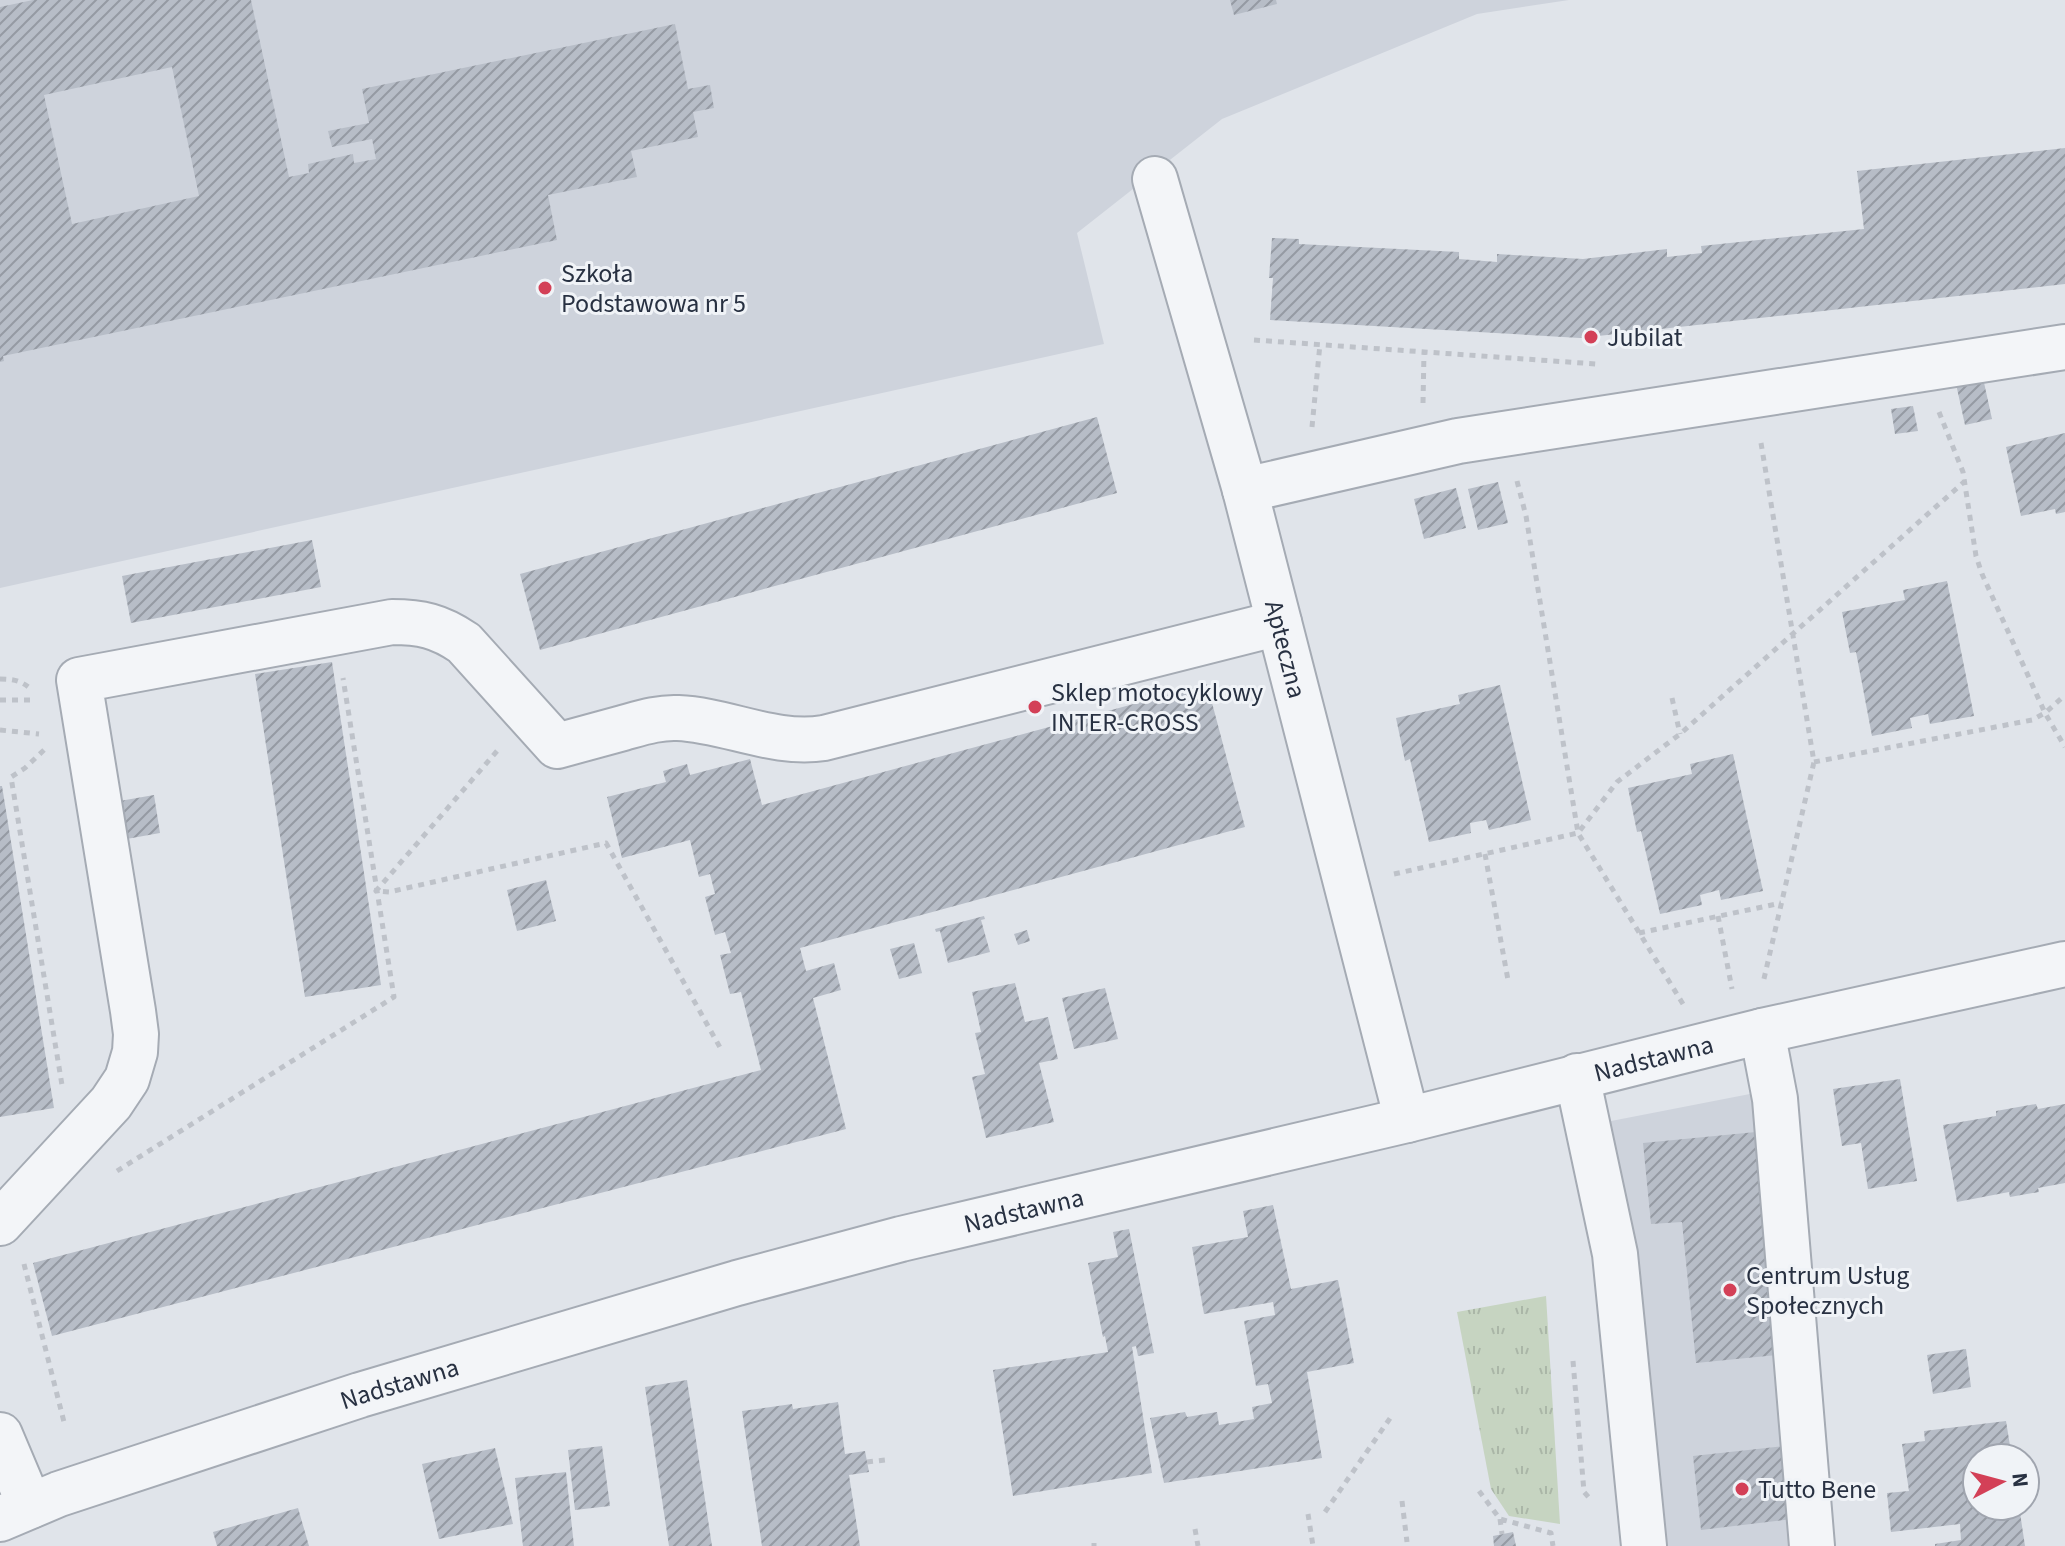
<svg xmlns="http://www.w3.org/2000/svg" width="2065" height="1546" font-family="'Source Sans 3',sans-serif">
	<defs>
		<pattern id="park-tufts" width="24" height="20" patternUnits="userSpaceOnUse" patternTransform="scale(2)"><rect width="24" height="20" fill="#c6d4c1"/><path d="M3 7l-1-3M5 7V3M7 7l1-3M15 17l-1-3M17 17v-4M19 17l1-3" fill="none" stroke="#aab6a7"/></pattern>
		<pattern id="building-hatch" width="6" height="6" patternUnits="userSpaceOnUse" patternTransform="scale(2)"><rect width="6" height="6" fill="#b7bdc7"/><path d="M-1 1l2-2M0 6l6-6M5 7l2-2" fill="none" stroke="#959aa3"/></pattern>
	</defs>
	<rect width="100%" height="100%" fill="#e0e4ea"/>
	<path fill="#ced3dc" d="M0 0H1569L1477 14 1222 119 1077 233 1104 344 0 588Z
		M1755 1093 1800 1546H1662L1606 1122Z"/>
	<path fill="url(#park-tufts)" d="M1546 1296 1560 1524 1509 1516 1491 1489 1457 1312Z"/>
	<path fill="url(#building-hatch)" fill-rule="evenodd" d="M33 0H251L289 177 309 173 308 164 353 154 354 163 376 159 372 139 332 147 328 131 369 123 362 89 675 24 688 89 710 85 714 108 693 112 698 137 631 151 637 177 548 195 557 240 3 356 4 361 0 362V7ZM172 67 199 196 72 224 44 95Z
		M1230 0H1276L1277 4 1234 15Z
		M2065 148V284L1580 338 1270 320 1273 278H1269L1272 238 1299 239V244L1459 252V259L1497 262V254L1583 259 1667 249V257L1702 253 1701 246 1864 229 1857 171Z
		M1983 378 1992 419 1965 425 1956 384Z
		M1913 406 1918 431 1895 434 1891 409Z
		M1097 417 1117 493 540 650 520 574Z
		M2065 433V512L2056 514 2055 509 2021 516 2006 447Z
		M1498 482 1508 523 1478 530 1468 489Z
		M1456 488 1466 528 1424 539 1414 499Z
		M312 540 321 587 131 623 122 576Z
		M1947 581 1974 716 1930 724 1928 714 1910 718 1912 728 1872 736 1856 652 1850 653 1842 612 1905 600 1903 590Z
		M332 662 381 985 305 997 255 674Z
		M1207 684 1245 827 800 948 806 971 834 963 841 990 813 998 846 1129 52 1336 33 1263 761 1070 741 992 730 994 720 955 731 953 725 932 715 935 705 897 715 894 710 874 699 877 690 840 622 858 607 797 666 782 663 771 687 764 690 775 750 759 762 805Z
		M1500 685 1531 820 1489 830 1486 820 1470 823 1471 833 1429 842 1410 759 1405 761 1396 718 1460 704 1458 695Z
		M1733 754 1763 891 1721 900 1719 890 1700 895 1702 905 1660 914 1641 831 1637 832 1628 788 1692 774 1690 764Z
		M0 786H2L54 1108 0 1117Z
		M154 795 160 833 121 840 114 802Z
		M546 880 556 921 517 931 507 890Z
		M984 916 985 919 981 920 990 952 948 963 940 931 936 932 935 929Z
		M1027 930 1030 941 1018 945 1014 934Z
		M914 943 922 973 899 979 890 949Z
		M1015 983 1025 1022 1048 1017 1058 1059 1039 1063 1054 1122 986 1138 972 1077 985 1074 975 1033 981 1032 972 992Z
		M1105 988 1118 1039 1074 1049 1062 998Z
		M1900 1079 1917 1181 1868 1189 1861 1143 1842 1146 1833 1089Z
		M2036 1104 2038 1109 2065 1104V1183L2038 1188 2039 1192 2010 1197 2009 1192 1957 1202 1943 1125 1996 1116V1111Z
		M1756 1132 1777 1355 1696 1363 1682 1222 1651 1224 1643 1143Z
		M1273 1205 1291 1289 1338 1280 1354 1363 1307 1372 1322 1458 1164 1483 1150 1418 1185 1412 1187 1417 1217 1412 1219 1425 1254 1419 1252 1407 1272 1403 1268 1384 1256 1386 1244 1321 1275 1315 1273 1302 1204 1314 1192 1247 1248 1237 1243 1211Z
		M1129 1229 1154 1353 1138 1356 1136 1346 1132 1347 1152 1473 1013 1496 993 1370 1108 1352 1105 1336 1103 1337 1088 1263 1118 1257 1113 1232Z
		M1966 1349 1971 1387 1933 1394 1927 1355Z
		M687 1380 691 1407 712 1546H669L645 1387Z
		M838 1402 845 1454 865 1451 869 1472 849 1475 860 1546H762L742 1411 792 1404 793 1409Z
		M2006 1421 2012 1458H1977V1506H2019L2025 1546H1935V1544L1961 1540 1960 1524 1891 1532 1887 1493 1909 1491 1902 1444 1925 1441 1924 1431Z
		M602 1446 610 1506 575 1510 568 1450Z
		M1784 1446 1792 1519 1701 1530 1693 1456Z
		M495 1448 513 1524 439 1539 422 1464Z
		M566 1472 574 1546H523L515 1478Z
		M298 1508 309 1546H217L213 1532Z
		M1513 1532 1516 1546H1494L1493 1536Z"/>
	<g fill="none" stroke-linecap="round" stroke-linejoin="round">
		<g stroke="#a5abb4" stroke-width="48">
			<g id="minor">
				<path id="s1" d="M1155 179 1245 490 1407 1120"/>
				<path d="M1245 490 1458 441 2065 347"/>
				<path d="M1762 1031 1775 1099 1812 1546"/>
				<path d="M1577 1076 1615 1254 1644 1546"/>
				<path d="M0 1223 111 1103 127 1079 135 1052 136 1034 133 1011 79 680 392 622C421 622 439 626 464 643L557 746C579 740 601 734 623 728 641 723 659 717 678 718 727 720 774 746 824 738L1279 623"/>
				<path d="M0 1435 30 1506"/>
				<path id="s2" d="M0 1519 59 1494 360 1395 737 1283 901 1239 1407 1120 1762 1031 2065 964"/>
			</g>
		</g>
		<path stroke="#bec2c9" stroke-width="5" stroke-dasharray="6 6" stroke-linecap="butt" d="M1254 340 1596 364
			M1423 403 1424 352
			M1939 412 1963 472 1976 556 1982 574 2045 713 2065 747
			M1312 427 1320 344
			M1761 443 1814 762 1763 983
			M1517 481 1526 516 1578 833 1683 1004
			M0 679C14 679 22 681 32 690
			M1672 698 1680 734
			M0 700H35
			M0 730 39 734
			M44 750 25 768 11 777 62 1085
			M497 751 376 891 389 892 606 843 722 1051
			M1814 762 2032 720 2045 713 2065 695
			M1485 854 1508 980
			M1394 874 1578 833 1617 782 1680 734 1965 481
			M1718 916 1732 989
			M1639 933 1781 903
			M117 1171 394 997 343 678
			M24 1264 64 1422
			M1573 1361 1584 1492 1591 1500
			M867 1462 885 1460
			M1479 1491 1500 1519 1551 1533 1553 1546
			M1402 1501 1407 1542
			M1325 1512 1393 1414
			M1308 1514 1313 1546
			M1500 1519 1502 1534
			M1195 1529 1198 1546
			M1094 1543V1546"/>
		<use href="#minor" stroke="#f3f5f8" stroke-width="44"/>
	</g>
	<g fill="#d34057" stroke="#f0f3f7" stroke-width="3">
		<circle cx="545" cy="288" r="8"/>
		<circle cx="1591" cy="337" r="8"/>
		<circle cx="1035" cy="707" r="8"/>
		<circle cx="1730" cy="1290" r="8"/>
		<circle cx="1742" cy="1489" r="8"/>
	</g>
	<g text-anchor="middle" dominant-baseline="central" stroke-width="6" stroke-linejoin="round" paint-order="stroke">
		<g font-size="26" fill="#283142" stroke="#f0f3f7" text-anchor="start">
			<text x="561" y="273">Szkoła<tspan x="561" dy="30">Podstawowa nr 5</tspan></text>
			<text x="1607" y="337">Jubilat</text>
			<text x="1051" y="692">Sklep motocyklowy<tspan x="1051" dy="30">INTER-CROSS</tspan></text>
			<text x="1746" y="1275">Centrum Usług<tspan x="1746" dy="30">Społecznych</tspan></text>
			<text x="1758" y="1489">Tutto Bene</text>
		</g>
		<g font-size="26" fill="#283142" stroke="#f0f3f7">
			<text stroke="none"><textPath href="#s1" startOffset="488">Apteczna</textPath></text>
			<text stroke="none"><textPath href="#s2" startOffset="1718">Nadstawna</textPath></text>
			<text stroke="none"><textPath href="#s2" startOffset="1070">Nadstawna</textPath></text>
			<text stroke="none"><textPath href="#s2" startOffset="422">Nadstawna</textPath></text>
		</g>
	</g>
	<g transform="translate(2001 1482) rotate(84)"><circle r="38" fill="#f0f3f7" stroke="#a0a5af" stroke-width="2"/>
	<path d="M0-6L14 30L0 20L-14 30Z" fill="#d34057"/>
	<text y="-12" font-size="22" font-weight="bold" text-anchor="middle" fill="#283142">N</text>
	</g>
</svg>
